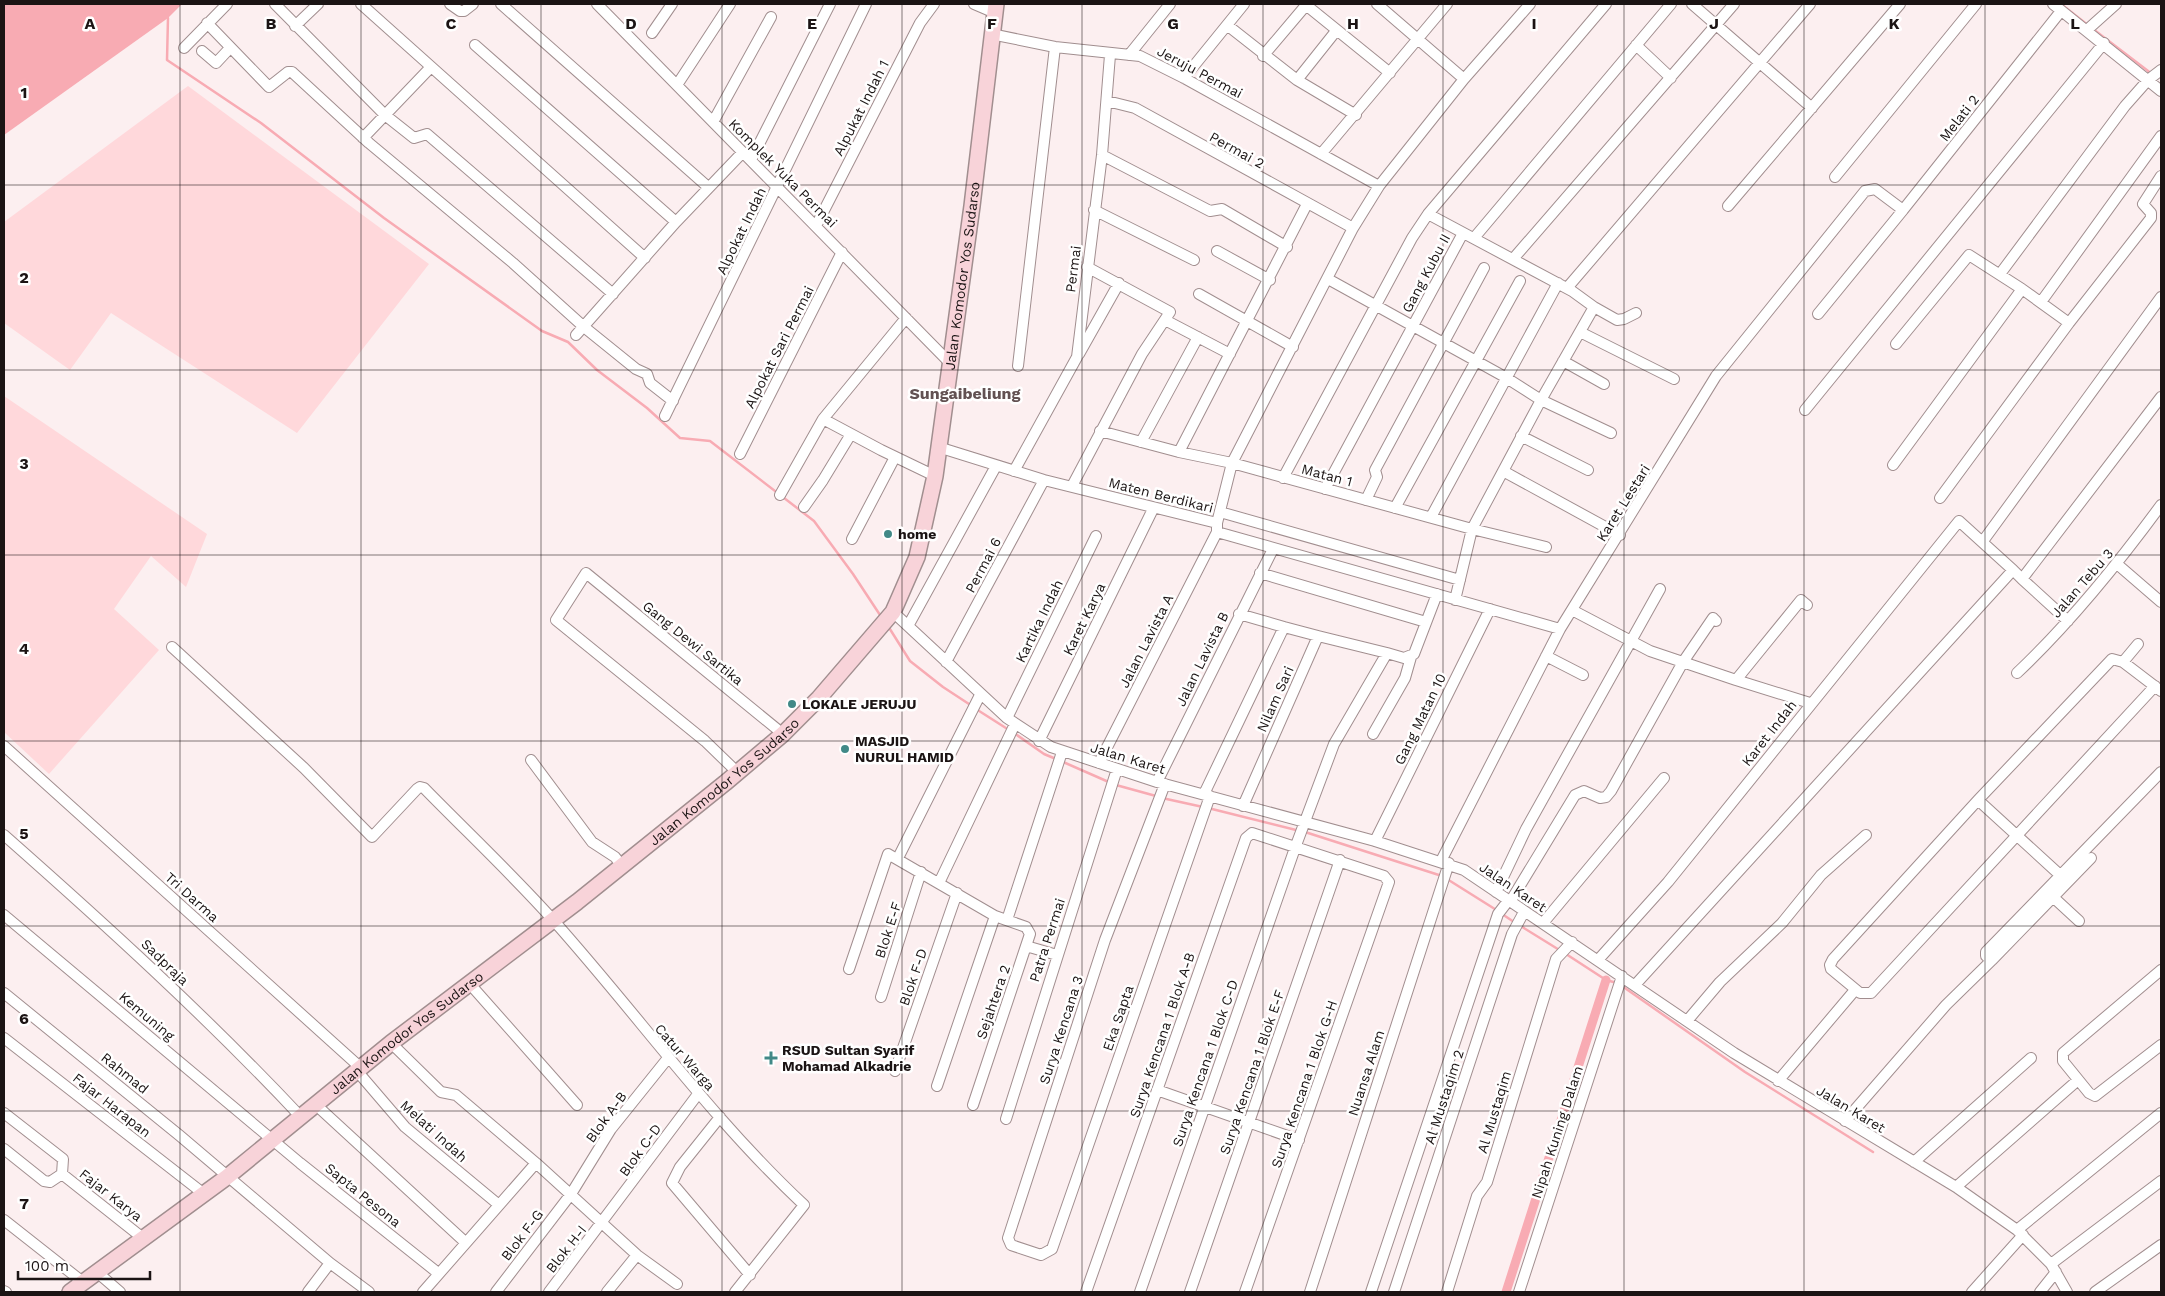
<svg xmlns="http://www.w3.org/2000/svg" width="2165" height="1296" font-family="'Work Sans',sans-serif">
	<rect width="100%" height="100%" fill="#fceff0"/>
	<path fill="#ffd8db" d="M188 86 429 264 297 433 111 313 70 370 4 323V222Z
		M4 396 207 534 186 587 151 556 114 609 159 650 49 774 4 732Z"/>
	<path fill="#f8abb3" d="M4 4H182L168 18 4 135Z"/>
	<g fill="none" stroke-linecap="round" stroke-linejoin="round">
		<path stroke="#f8abb3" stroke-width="2.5" d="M2061 4 2089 26
			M168 18 167 60 261 123 384 218 542 331 568 342 597 370 647 408 680 438 710 441 814 521 853 574 882 618
			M2093 29 2152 74
			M888 626 910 661 943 687 972 706
			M976 709 1009 730
			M1014 733 1044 754 1056 759
			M1061 761 1111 783
			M1116 785 1156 796
			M1162 798 1203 807
			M1208 808 1300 831
			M1305 832 1442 876
			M1447 879 1498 911
			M1502 914 1514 922
			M1519 925 1561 951
			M1566 954 1606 980 1617 983
			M1622 986 1745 1072 1873 1152"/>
		<path stroke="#f8abb3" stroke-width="9" d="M1506 1292 1606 980"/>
		<g stroke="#a18e8f" stroke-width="12">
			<path id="street" d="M275 4 385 115 414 138 427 134 613 294
				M361 4 645 258
				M450 4 460 11H464L473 4
				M501 4 708 187
				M597 4 949 362
				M974 4 995 13
				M1377 4 1464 79
				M1692 4 1812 108
				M2053 4 2161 91
				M1306 5 1390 73
				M207 23 269 87 288 72H292L369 143 513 263 584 327 636 369 647 374 650 383 673 401
				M1227 25 1297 80 1356 115
				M295 26 318 4
				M2087 30 2116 4
				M652 33 672 4
				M991 34 1055 47 1140 56 1184 78 1379 186
				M475 45 676 222
				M1636 45 1671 78
				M184 48 227 4
				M202 51 216 63 230 48
				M1129 55 1170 4
				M1263 56 1307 4
				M1184 78 1244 4
				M1297 80 1336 31
				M677 85 730 4
				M1107 101 1135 108 1353 228
				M713 122 771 17
				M363 138 431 67
				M1321 154 1447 4
				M1102 155 1210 211 1222 209 1287 247
				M751 160 830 4
				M1835 177 1976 4
				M1728 206 1900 4
				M1094 210 1194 260
				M1428 214 1572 291 1594 307 1617 320 1624 319 1636 313
				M816 226 920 23 934 4
				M1474 238 1671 4
				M1217 251 1270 280
				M1513 259 1734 4
				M2000 274 2125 106 2148 80 2161 70
				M1328 279 1505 377 1541 400 1611 433
				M1567 288 1810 4
				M1199 294 1293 347
				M2041 302 2161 136
				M1818 314 1903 210
				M1165 320 1230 354
				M1580 332 1674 379
				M576 335 676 222 743 152
				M1896 344 1969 255 2022 289 2069 323
				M1079 354 1119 283
				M1563 361 1604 384
				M1018 366 1055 47
				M1805 410 2104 43
				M665 416 866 4
				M823 419 881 450 935 476
				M1100 431 1179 452 1232 463 1472 529 1546 547
				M1521 436 1588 470
				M1141 442 1198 337
				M938 447 1044 480 1217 523V532L1560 629
				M1179 452 1307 204
				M740 454 842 252
				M1893 465 2022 289
				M1014 471 1077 357 1102 155 1110 55
				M1503 471 1620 535
				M1283 478 1412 238 1428 214 1606 4
				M1072 486 1142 354 1170 312 1087 267
				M1325 489 1463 233
				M780 495 823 419 906 318
				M1940 498 2069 323 2151 218V213L2143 204 2161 176
				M1366 500 1377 477 1375 470 1484 268
				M804 507 823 480 851 434
				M1395 508 1520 281
				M1220 512 1460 580
				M1431 517 1558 283
				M1217 523 1232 463 1353 228 1379 186 1464 79 1530 4
				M852 539 895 457
				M1983 541 2161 297
				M2117 564 2161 602
				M1260 573 1426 622
				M2022 579 2068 621
				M1455 600 1472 529 1541 400 1594 307
				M1572 610 1631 641 1660 589
				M893 612 1007 718 1051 747 1157 782 1375 841 1464 870 1734 1053 1956 1187 2017 1230 2051 1264 2067 1292
				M908 626 996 466
				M1318 636 1387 653
				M172 647 304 768 372 837 417 789 420 787 424 788C467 832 513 875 554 921 638 1015 711 1118 804 1205L735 1292
				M1546 656 1583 675
				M946 662 1044 480
				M2123 662 2138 644
				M2017 673C2071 622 2117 565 2161 505
				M1736 680 1810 703
				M2155 686 1871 993H1860L1831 969 1830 965 1833 959 1978 800 2112 659 2123 662 2161 691
				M1007 718 1096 536
				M1373 734 1405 678 1411 657
				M1039 741 1153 509
				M4 746 361 1068
				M531 760 592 842 615 857 622 866
				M1099 763 1217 532
				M737 772 705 741 556 620 586 573 783 734
				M1157 782 1273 549
				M1165 784 1105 940 1008 1238 1011 1245 1041 1255 1052 1249 1210 796
				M1204 794 1284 627 1239 614
				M1978 800 2060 875
				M1243 806 1318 636 1284 627
				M4 835C106 925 207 1017 300 1116
				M1375 841 1490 609
				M898 858 980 695
				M2091 858 1992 960 1986 956V952L2161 772
				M1441 861 1560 629 1716 376 1865 191 1875 189 1903 210 2061 11
				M939 883 1015 724
				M1496 892 1526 829 1631 641 1650 651 1736 680 1801 600 1807 605
				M2053 897 2079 921
				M1510 902 1575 795 1584 791 1600 798 1606 797 1611 791 1683 662 1713 618 1716 621
				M4 915 300 1163 438 1273
				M1007 920 1062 752
				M1543 923 1664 778
				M1026 946 1057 955
				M1598 960 1668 882 1959 521 2013 570
				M849 969 888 854 995 916
				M2161 970 2063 1053V1061L2089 1093 2095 1096 2161 1045
				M469 983 577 1105
				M1635 985 2013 570 2022 579 2161 397
				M4 993 179 1135 330 1263 369 1292
				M881 997 921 872
				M1687 1021 1720 982 1782 923 1821 875 1866 835
				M4 1038 204 1194
				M391 1043 441 1092 456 1095 536 1163
				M357 1071 405 1127 499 1205
				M895 1071 957 893
				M1778 1081 1855 990
				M937 1086 995 916 1026 927 1030 934 973 1105
				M1157 1090 1299 1140
				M315 1104 465 1242
				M4 1113 63 1159 62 1174 144 1239
				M720 1117 680 1167 672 1183 750 1275
				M1006 1119 1117 769
				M1845 1121 1946 1005 1992 960
				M4 1149 44 1181 50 1182 62 1174
				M1914 1162 2031 1058
				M1956 1187 2078 1080
				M4 1220 84 1283
				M2017 1230 2161 1113
				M2051 1264 2161 1181
				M98 1273 120 1292
				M4 1291 6 1292
				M308 1292 330 1263
				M423 1292 536 1163 637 1255 677 1284
				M496 1292 571 1194 611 1129 668 1058
				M549 1292 698 1094
				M607 1292 637 1255
				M1086 1292 1246 838 1252 833 1384 876 1389 882 1245 1292
				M1140 1292 1295 848 1334 744 1387 653 1404 658 1414 654 1437 594
				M1190 1292 1340 860
				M1310 1292 1449 863
				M1371 1292 1498 914 1508 901
				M1394 1292 1512 934 1524 912
				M1447 1292 1477 1196 1487 1182 1556 959 1572 942
				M1519 1292 1622 976
				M1972 1292 2023 1235
				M2040 1292 2056 1272
				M2095 1292 2161 1245"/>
		</g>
		<g stroke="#a18e8f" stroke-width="18">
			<g id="secondary">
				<path id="s1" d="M70 1292 227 1177 391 1043 577 902 725 783 783 734 819 698 893 612 917 557 935 476 972 206 996 4"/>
			</g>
		</g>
		<use href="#street" stroke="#fff" stroke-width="10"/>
		<use href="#secondary" stroke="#f8d3d9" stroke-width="15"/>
	</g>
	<path fill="none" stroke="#1b1414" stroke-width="1" stroke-opacity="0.55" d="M180 4V1292M361 4V1292M541 4V1292M722 4V1292M902 4V1292M1082 4V1292M1263 4V1292M1443 4V1292M1624 4V1292M1804 4V1292M1985 4V1292M4 185H2161M4 370H2161M4 555H2161M4 741H2161M4 926H2161M4 1111H2161"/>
	<g fill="#418987" stroke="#fff" stroke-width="2">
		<circle cx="888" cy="534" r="5"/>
		<circle cx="792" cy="704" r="5"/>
		<circle cx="845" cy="749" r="5"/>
		<path d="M768.5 1050.5h5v5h5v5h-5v5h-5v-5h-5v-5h5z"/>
	</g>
	<g text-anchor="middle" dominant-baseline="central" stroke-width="5" stroke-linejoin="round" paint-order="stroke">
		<g font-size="14" fill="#1b1414" stroke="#fff">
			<text transform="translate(1200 72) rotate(28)">Jeruju Permai</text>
			<text transform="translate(861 108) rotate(-63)">Alpukat Indah 1</text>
			<text transform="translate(1959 118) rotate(-52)">Melati 2</text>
			<text transform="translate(1237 150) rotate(29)">Permai 2</text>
			<text transform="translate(783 173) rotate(45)">Komplek Yuka Permai</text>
			<text transform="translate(741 231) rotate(-64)">Alpokat Indah</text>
			<text transform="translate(1073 269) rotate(-83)">Permai</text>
			<text transform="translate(1426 273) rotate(-62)">Gang Kubu II</text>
			<text stroke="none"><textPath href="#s1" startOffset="1415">Jalan Komodor Yos Sudarso</textPath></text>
			<text transform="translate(779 347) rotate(-63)">Alpokat Sari Permai</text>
			<text transform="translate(1327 475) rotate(15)">Matan 1</text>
			<text transform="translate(1161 495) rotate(14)">Maten Berdikari</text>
			<text transform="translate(1623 503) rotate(-58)">Karet Lestari</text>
			<text transform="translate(983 565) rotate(-62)">Permai 6</text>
			<text transform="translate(2082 583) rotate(-49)">Jalan Tebu 3</text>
			<text transform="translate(1084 619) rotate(-64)">Karet Karya</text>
			<text transform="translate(1039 621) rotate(-64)">Kartika Indah</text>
			<text transform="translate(1146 641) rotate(-63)">Jalan Lavista A</text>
			<text transform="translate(693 643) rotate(39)">Gang Dewi Sartika</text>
			<text transform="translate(1202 659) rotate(-64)">Jalan Lavista B</text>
			<text transform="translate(1275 699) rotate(-66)">Nilam Sari</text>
			<text transform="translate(1420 719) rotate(-64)">Gang Matan 10</text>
			<text transform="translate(1769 733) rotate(-52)">Karet Indah</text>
			<text transform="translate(1128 758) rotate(17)">Jalan Karet</text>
			<text stroke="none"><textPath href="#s1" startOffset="830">Jalan Komodor Yos Sudarso</textPath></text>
			<text transform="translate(1513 887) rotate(34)">Jalan Karet</text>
			<text transform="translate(192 897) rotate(42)">Tri Darma</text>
			<text transform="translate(888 930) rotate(-72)">Blok E-F</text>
			<text transform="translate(1047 940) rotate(-72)">Patra Permai</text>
			<text transform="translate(165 962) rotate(44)">Sadpraja</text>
			<text transform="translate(913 977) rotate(-71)">Blok F-D</text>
			<text transform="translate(993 1002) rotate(-71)">Sejahtera 2</text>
			<text transform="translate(147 1016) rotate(40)">Kemuning</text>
			<text transform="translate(1118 1018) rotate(-71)">Eka Sapta</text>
			<text transform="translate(1061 1030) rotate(-72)">Surya Kencana 3</text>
			<text stroke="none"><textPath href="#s1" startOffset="425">Jalan Komodor Yos Sudarso</textPath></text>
			<text transform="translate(1162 1035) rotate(-71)">Surya Kencana 1 Blok A-B</text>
			<text transform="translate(685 1057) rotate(49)">Catur Warga</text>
			<text transform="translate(1205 1063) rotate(-71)">Surya Kencana 1 Blok C-D</text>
			<text transform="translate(1252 1072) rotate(-71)">Surya Kencana 1 Blok E-F</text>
			<text transform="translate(125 1073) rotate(39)">Rahmad</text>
			<text transform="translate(1366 1073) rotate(-72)">Nuansa Alam</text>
			<text transform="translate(1304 1084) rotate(-71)">Surya Kencana 1 Blok G-H</text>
			<text transform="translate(1444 1097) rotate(-72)">Al Mustaqim 2</text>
			<text transform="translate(112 1105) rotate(38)">Fajar Harapan</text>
			<text transform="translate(1851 1109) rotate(31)">Jalan Karet</text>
			<text transform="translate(1494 1112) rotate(-73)">Al Mustaqim</text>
			<text transform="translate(606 1117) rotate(-54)">Blok A-B</text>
			<text transform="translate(434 1131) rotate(42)">Melati Indah</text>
			<text transform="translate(1557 1132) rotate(-72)">Nipah Kuning Dalam</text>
			<text transform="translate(640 1150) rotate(-54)">Blok C-D</text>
			<text transform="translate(111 1195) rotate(38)">Fajar Karya</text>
			<text transform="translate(363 1195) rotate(39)">Sapta Pesona</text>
			<text transform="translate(522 1235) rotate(-53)">Blok F-G</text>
			<text transform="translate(566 1249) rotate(-52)">Blok H-I</text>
		</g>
		<g font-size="14" font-weight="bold" fill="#1b1414" stroke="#fff" text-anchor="start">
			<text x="898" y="534">home</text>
			<text x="802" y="704">LOKALE JERUJU</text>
			<text x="855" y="741">MASJID<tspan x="855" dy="16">NURUL HAMID</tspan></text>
			<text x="782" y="1050">RSUD Sultan Syarif<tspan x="782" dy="16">Mohamad Alkadrie</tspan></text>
		</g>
		<g font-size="16" font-weight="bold" fill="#625152" stroke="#fff">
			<text x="965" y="393">Sungaibeliung</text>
		</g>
	</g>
	<g font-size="16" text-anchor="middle" font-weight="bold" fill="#1b1414" stroke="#fff" stroke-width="5" stroke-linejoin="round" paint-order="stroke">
		<text x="90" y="29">A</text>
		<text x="271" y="29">B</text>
		<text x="451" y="29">C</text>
		<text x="631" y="29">D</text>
		<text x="812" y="29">E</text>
		<text x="992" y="29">F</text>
		<text x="1173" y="29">G</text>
		<text x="1353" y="29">H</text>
		<text x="1534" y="29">I</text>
		<text x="1714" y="29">J</text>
		<text x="1894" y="29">K</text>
		<text x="2075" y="29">L</text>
		<text x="24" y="98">1</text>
		<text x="24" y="283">2</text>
		<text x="24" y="469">3</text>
		<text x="24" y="654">4</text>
		<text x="24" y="839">5</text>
		<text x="24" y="1024">6</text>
		<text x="24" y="1209">7</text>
	</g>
	<rect width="2165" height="1296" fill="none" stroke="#1b1414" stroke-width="10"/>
	<path d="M18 1271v8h132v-8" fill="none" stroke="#1b1414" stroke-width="2.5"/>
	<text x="25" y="1271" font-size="15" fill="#1b1414" stroke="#ffffff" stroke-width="4" paint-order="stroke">100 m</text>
</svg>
